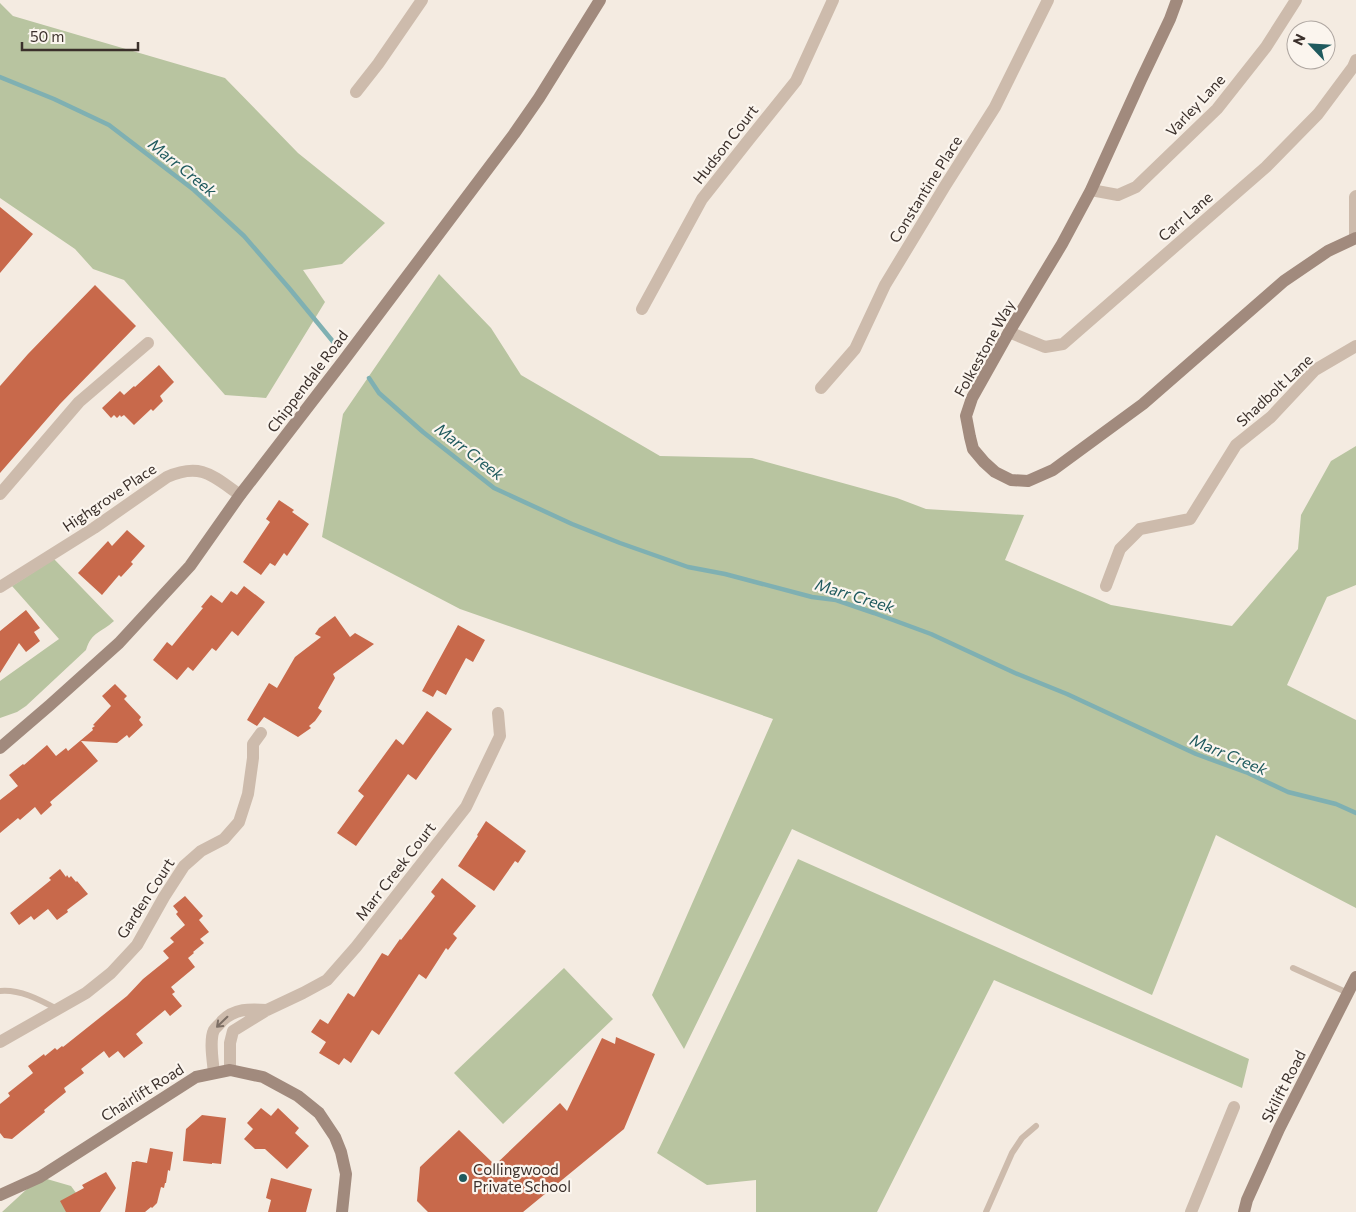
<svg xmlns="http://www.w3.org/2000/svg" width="1356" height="1212" font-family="Commissioner,sans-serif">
	<rect width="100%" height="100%" fill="#f4ebe1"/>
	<path fill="#b8c4a0" d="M0 3 13 16 225 78 298 153 385 223 342 264 303 270 325 302 266 398 225 395 124 280 93 269 75 249 0 198Z
		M439 274 491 328 521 375 660 456 752 458 897 498 926 509 1024 515 1005 560 1111 605 1232 626 1298 549 1301 515 1331 461 1356 446V585L1327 597 1287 685 1356 720V908L1216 835 1152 995 792 829 684 1049 652 995 773 719 460 609 322 537 343 414Z
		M54 559 114 621C101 633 92 631 86 650L26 706 17 712 0 718V681L59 639 12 586Z
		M798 859 1249 1059 1242 1088 994 980 877 1212H756V1180L707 1185 657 1153Z
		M564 968 613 1019 503 1124 454 1073Z
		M40 1177 71 1186 90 1212H2Z"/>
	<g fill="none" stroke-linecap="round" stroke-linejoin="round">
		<path stroke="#7fb0b2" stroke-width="4.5" d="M0 77 54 99 109 125 194 190 244 236 289 288 335 344
			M369 378 379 393 423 432 494 488 572 524 620 543 688 567 725 574 812 597 836 600 874 613 931 634 1015 673 1067 694 1196 754 1248 773 1288 792 1336 804 1356 813"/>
	</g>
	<path fill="#c8694b" d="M0 207 33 234 0 273Z
		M95 285 136 326 60 404 0 473V386L28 354Z
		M159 365 174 382 160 396 163 401 153 411 151 409 134 425 124 415 121 417 120 415 117 418 114 415 111 418 102 408 120 391 124 395 134 386 135 387Z
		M279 500 294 510 292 512 309 524 287 556 284 553 275 566 270 563 261 575 243 562 270 522 266 519Z
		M127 530 145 546 131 562 133 564 121 577 119 575 102 595 78 573 108 541 112 546Z
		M244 586 265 602 238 636 232 631 216 651 212 648 193 671 188 667 177 680 153 660 167 642 172 646 203 608 201 607 211 595 222 603 231 591 237 595Z
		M26 610 40 628 34 632 40 641 26 652 19 643 0 673V631Z
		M335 616 350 637 355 633 374 644 333 674 335 678 318 708 322 711 315 721 309 726 311 728 298 737 264 717 257 726 247 720 269 683 277 688 295 657 321 637 315 634 319 628Z
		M458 625 485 640 473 662 466 658 446 695 437 690 433 697 422 691Z
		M115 684 127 696 124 699 141 717 139 720 143 725 129 738 127 735 117 743 81 741 98 761 50 802 52 805 41 815 35 807 20 820 18 818 0 833V800L18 786 9 775 23 764 24 765 47 745 56 756 66 748 68 751 93 730 92 728 95 726 93 725 111 706 102 696Z
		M427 711 452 729 416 780 408 774 356 846 337 833 364 796 358 791 396 739 403 745Z
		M486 821 526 851 518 863 515 861 494 891 458 866 478 836 477 835Z
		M60 869 66 877 67 875 69 878 71 876 76 882 77 881 88 894 67 910 68 912 57 920 48 909 34 920 31 916 19 925 10 913 51 880 49 878Z
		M442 878 476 906 453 934 457 938 448 950 446 948 426 979 419 974 379 1035 372 1030 351 1063 344 1058 339 1065 319 1053 326 1042 311 1032 320 1019 328 1024 348 993 354 997 382 953 388 956 400 939 401 940 435 896 431 892Z
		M185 896 203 916 199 920 209 932 200 939 204 943 193 952 194 953 188 958 195 967 171 987 175 992 172 994 182 1006 170 1016 165 1010 136 1034 143 1043 124 1058 118 1051 109 1058 104 1051 81 1069 84 1073 64 1088 66 1092 44 1110 45 1112 12 1139 4 1138 0 1133V1104L10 1096 8 1093 33 1073 28 1066 44 1054 45 1056 55 1048 57 1050 62 1046 63 1047 127 996 143 979 169 958 163 951 174 942 170 938 185 925 176 914 178 912 173 906Z
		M616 1037 655 1054 624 1129 523 1212H428L417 1201 420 1167 459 1130 495 1165 560 1103 567 1111 602 1038 615 1044Z
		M261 1108 271 1116 278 1108 299 1128 295 1133 309 1146 287 1169 265 1149H255L244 1139 253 1129 247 1123Z
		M202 1115 226 1118 221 1164 212 1163V1164L183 1161 186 1129Z
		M150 1148 173 1152 170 1171 168 1170 166 1183H165L164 1188 161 1187 157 1203 152 1208 151 1207 145 1212H125L132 1162H135L136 1161 147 1163Z
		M106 1172 116 1188 100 1212H66L60 1201 84 1188 82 1185Z
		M271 1178 312 1189 306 1212H268L271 1200 266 1198Z"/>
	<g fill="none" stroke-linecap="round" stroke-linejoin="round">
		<path stroke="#cdbbac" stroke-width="6" d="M1293 968 1348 993
			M0 991C20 989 40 1000 57 1009
			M986 1212 1012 1153 1022 1138 1036 1126"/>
		<path stroke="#cdbbac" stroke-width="12" d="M356 92 378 64 422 0
			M1091 190 1118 195 1136 187 1217 109 1266 47 1296 0
			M1355 238V197L1356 196
			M642 309 702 199 751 137 796 81 833 0
			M1009 332 1045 347 1063 344 1266 167 1318 114 1353 67 1356 60
			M821 388 855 349 885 285 945 186 995 107 1048 0
			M0 494 79 402 148 343
			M1106 586 1120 549 1140 529 1190 519 1236 445 1271 417 1315 370 1356 346
			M0 587 94 528 167 477C201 462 213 476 240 495
			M0 1042 86 993 111 973 137 945 164 897 184 866 201 851 224 839 239 822 248 794 253 758V744L261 733
			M230 1070V1043L233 1031 267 1010 303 993 327 980 356 947 466 807 500 736 498 713
			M214 1073C213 1062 209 1040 214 1030 216 1027 220 1024 222 1021 235 1008 250 1009 267 1010
			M1191 1212 1234 1107"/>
		<path stroke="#a18a7d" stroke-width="12" d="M1177 0 1170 19 1141 80 1091 190 1062 244 1009 332 972 398 966 416 970 437 973 449 984 462 995 472 1011 480 1028 481 1053 470 1143 404 1284 281 1328 251 1356 238
			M0 748 50 705 119 643 190 566 240 495 344 360 514 134 539 98 600 0
			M0 1195 40 1177 196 1077 230 1070 263 1077 298 1096 319 1113 335 1137 341 1152 346 1174 342 1212
			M1244 1212 1247 1200 1279 1129 1356 977"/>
	</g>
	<defs><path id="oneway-shaft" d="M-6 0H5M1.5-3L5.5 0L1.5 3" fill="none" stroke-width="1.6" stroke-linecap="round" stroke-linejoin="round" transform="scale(1.25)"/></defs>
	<use stroke="#7d6f65" href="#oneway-shaft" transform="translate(222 1022) rotate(136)"/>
	<circle fill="#1f5a5e" stroke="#fbf5ee" stroke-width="2" cx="463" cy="1178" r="5"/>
	<g text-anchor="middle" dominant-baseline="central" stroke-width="4.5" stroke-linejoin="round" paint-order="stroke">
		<g font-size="15" fill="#3b302b" stroke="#fbf5ee">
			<text transform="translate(1195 105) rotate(-47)">Varley Lane</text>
			<text transform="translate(725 144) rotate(-52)">Hudson Court</text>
			<text transform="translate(925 189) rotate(-58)">Constantine Place</text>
			<text transform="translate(1185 216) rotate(-41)">Carr Lane</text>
			<text transform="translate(984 348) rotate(-61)">Folkestone Way</text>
			<text transform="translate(307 381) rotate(-53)">Chippendale Road</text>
			<text transform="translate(1274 390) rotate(-43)">Shadbolt Lane</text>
			<text transform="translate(109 497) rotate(-34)">Highgrove Place</text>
			<text transform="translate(395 871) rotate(-52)">Marr Creek Court</text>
			<text transform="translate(145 898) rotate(-57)">Garden Court</text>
			<text transform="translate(1283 1086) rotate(-63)">Skilift Road</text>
			<text transform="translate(142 1092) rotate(-32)">Chairlift Road</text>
		</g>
		<g font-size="15" fill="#3b302b" stroke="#fbf5ee" text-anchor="start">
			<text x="473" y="1169">Collingwood<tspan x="473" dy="17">Private School</tspan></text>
		</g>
		<g font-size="16" font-style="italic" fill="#1f5a5e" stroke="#fbf5ee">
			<text transform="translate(183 167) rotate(39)">Marr Creek</text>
			<text transform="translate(470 451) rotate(38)">Marr Creek</text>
			<text transform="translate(855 595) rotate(17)">Marr Creek</text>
			<text transform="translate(1229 754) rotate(23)">Marr Creek</text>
		</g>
	</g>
	<g transform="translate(1311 45) rotate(295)"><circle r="24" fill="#fbf5ee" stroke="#aea6a0"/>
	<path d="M0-4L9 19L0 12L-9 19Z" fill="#1f5a5e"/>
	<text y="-8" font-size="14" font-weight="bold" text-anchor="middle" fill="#3b302b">N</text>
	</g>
	<path d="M22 42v8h116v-8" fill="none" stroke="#3b302b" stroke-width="2.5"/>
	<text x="30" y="42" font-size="15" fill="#3b302b" stroke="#fbf5ee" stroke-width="4" paint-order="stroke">50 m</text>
</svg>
